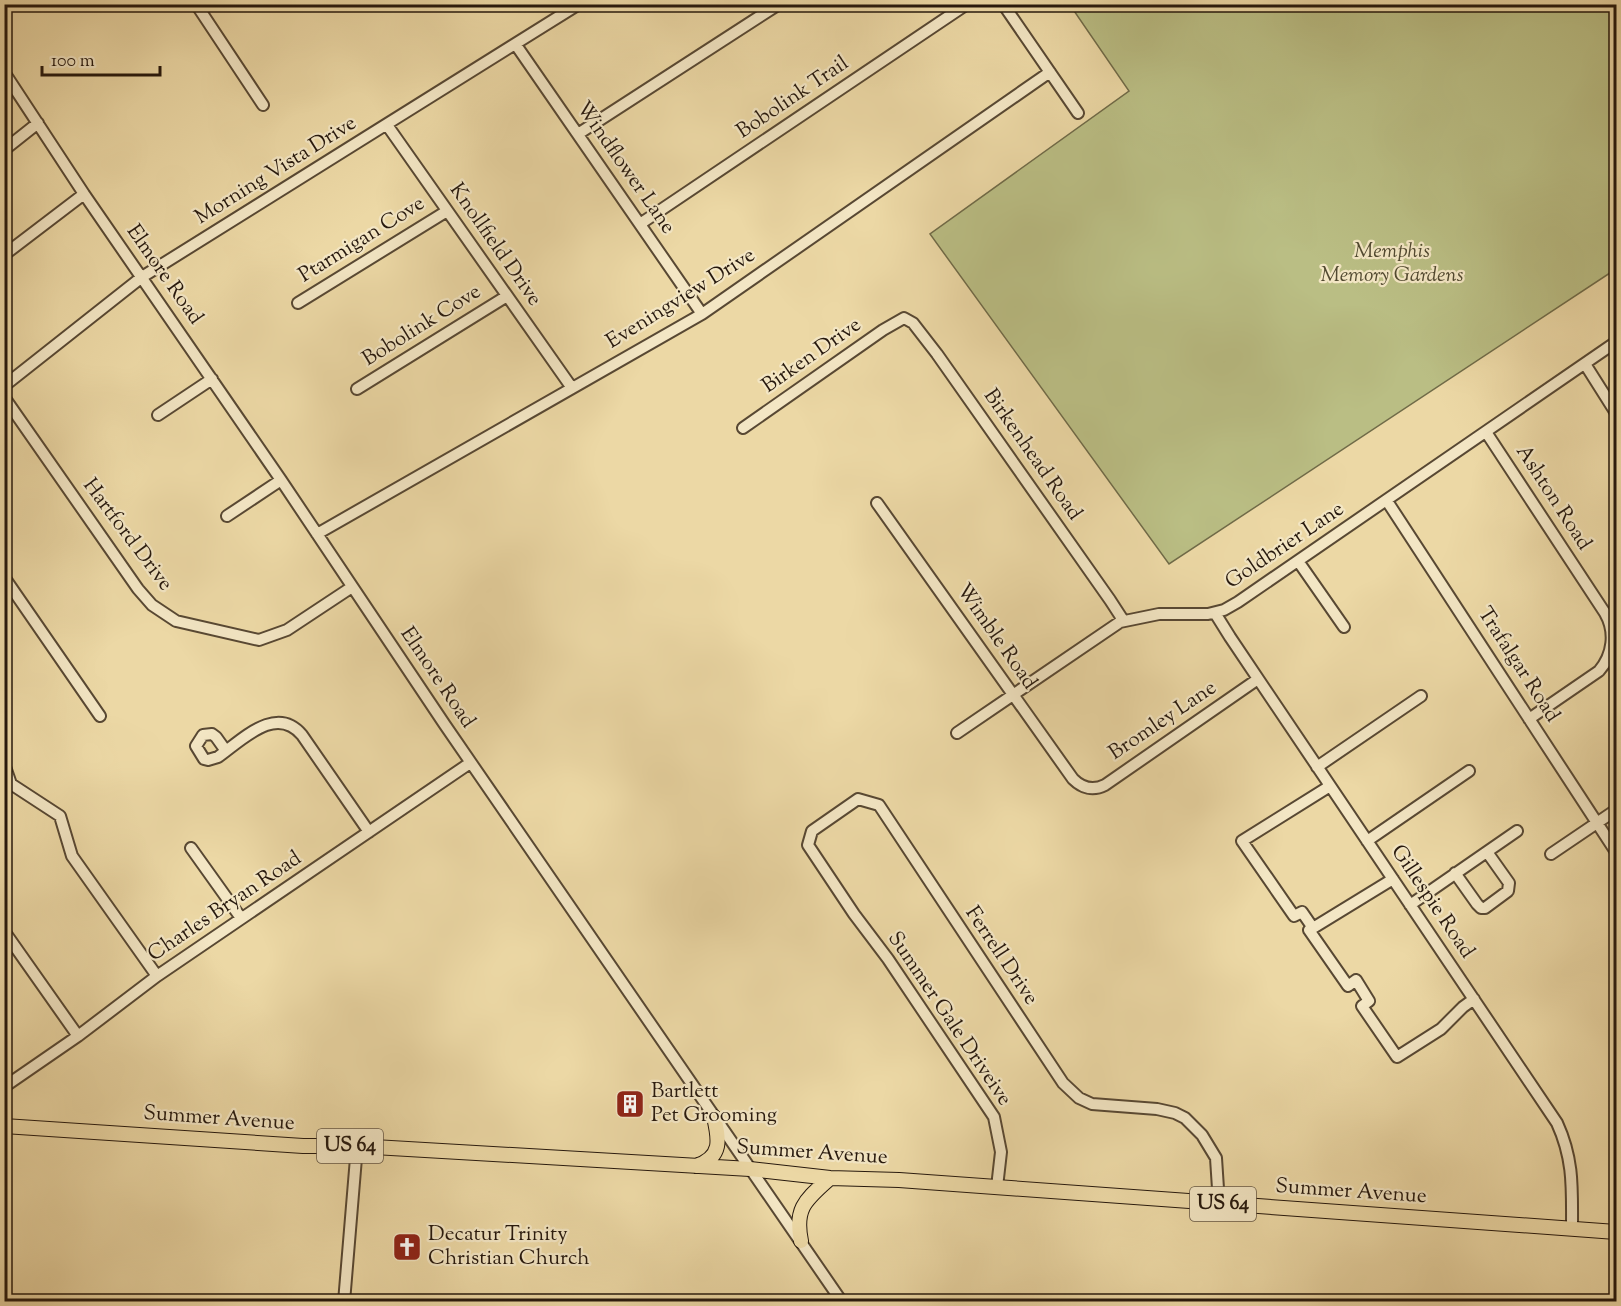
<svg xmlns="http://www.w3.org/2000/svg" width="1621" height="1306" font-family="'Sorts Mill Goudy',serif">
	<rect width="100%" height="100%" fill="#ecd8a5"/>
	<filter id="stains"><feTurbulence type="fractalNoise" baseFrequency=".00333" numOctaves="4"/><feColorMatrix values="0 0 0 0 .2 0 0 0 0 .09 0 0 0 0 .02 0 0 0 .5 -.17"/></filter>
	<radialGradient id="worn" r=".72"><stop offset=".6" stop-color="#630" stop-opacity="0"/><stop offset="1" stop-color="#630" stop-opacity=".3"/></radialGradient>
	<path fill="#babe84" stroke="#706b48" stroke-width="1.5" d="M1070 5H1616V269L1169 564 930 234 1129 91Z"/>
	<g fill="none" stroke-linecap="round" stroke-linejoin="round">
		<g stroke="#584833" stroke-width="14">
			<path id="minor" d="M196 4 263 105
				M1003 4 1078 113
				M516 45 702 314
				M4 72 84 194 281 480 445 725 842 1302
				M387 125 572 388
				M578 134 779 4
				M4 150 38 123
				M640 224 967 4
				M4 255 84 194
				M298 303 447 211
				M1585 364 1616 413
				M4 386 142 277 579 4
				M357 389 507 296
				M4 397 138 589 152 605 176 621 259 640 287 630 352 587
				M158 415 212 379
				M743 428 883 330 904 318 913 323 937 354 1110 600 1123 620
				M1486 432 1605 613C1616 632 1613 655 1599 671L1529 719
				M1387 501 1616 852
				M877 503 1073 779C1082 788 1093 791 1105 785L1258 679
				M227 516 281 480
				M317 534 702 314 1050 72
				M1298 561 1344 627
				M4 577 100 716
				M1215 613 1230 637 1557 1123C1574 1160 1572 1189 1572 1229
				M957 733 1120 622 1159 614H1208L1224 610 1238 602 1616 342
				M226 751 216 737 212 734 203 735 196 746 204 759 208 760 218 757C242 740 276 704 302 735L369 832
				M4 764 11 784 60 816 72 856 157 976
				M1317 767 1421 696
				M1330 786 1242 841 1294 916 1302 912 1313 928 1309 930 1348 986 1356 980 1369 1001 1362 1006 1397 1057 1441 1029 1463 1007 1474 999
				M1367 841 1469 771
				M191 848 241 918
				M1551 854 1616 810
				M1455 873 1477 904 1481 908H1485L1508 891 1509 883 1487 852
				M1410 905 1517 831
				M1313 928 1393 879
				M4 931 78 1036
				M4 1087 78 1036 157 976 470 763
				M997 1187 1001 1152 994 1117 888 959 854 914 808 845 812 831 858 799 879 805 1063 1083 1079 1098 1092 1104 1157 1109 1175 1113 1185 1118 1202 1135 1216 1158 1219 1204
				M344 1302 357 1146"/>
		</g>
		<g stroke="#26180d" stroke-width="16">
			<path id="major" d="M4 1126 303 1146H357L750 1169 830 1178 899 1180 1616 1232
				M696 1166C723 1157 719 1139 714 1117
				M801 1241C794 1207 807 1199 830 1178"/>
		</g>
		<use href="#minor" stroke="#f3e6c4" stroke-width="10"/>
		<use href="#major" stroke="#ecd8a5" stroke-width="14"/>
	</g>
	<defs>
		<g id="building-square" transform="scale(1.5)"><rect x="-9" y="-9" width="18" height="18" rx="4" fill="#8f2418" stroke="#f3e6c4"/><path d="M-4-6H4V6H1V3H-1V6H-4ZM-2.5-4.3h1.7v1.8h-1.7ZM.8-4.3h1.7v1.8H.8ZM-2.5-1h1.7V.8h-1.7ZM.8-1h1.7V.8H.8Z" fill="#fff"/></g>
		<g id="church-square" transform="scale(1.5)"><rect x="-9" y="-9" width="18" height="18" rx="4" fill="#8f2418" stroke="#f3e6c4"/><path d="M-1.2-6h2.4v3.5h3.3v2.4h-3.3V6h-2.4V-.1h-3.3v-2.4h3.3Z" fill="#fff"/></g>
	</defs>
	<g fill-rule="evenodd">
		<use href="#building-square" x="630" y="1104"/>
		<use href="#church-square" x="407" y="1247"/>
	</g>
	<g text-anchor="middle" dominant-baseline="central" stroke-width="4.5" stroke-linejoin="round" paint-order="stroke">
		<g fill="#f3e6c4" stroke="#645644" stroke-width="1.5">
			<rect x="317" y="1129" width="66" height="34" rx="4.5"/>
			<rect x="1190" y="1187" width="66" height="34" rx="4.5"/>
		</g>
		<g font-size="20" font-weight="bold" fill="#26180d">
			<text x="350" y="1146">US 64</text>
			<text x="1223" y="1204">US 64</text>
		</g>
		<g font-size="21" fill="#26180d" stroke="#f3e6c4">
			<text transform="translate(793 98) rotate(-34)">Bobolink Trail</text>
			<text transform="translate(625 168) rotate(55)">Windflower Lane</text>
			<text transform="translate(276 171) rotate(-32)">Morning Vista Drive</text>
			<text transform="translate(362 240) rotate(-32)">Ptarmigan Cove</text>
			<text transform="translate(495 245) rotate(55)">Knollfield Drive</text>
			<text transform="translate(164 275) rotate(55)">Elmore Road</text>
			<text transform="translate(681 299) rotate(-32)">Eveningview Drive</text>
			<text transform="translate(422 326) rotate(-32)">Bobolink Cove</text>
			<text transform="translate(812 356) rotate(-35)">Birken Drive</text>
			<text transform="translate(1032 455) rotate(55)">Birkenhead Road</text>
			<text transform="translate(1553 498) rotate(57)">Ashton Road</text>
			<text transform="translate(127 535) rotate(53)">Hartford Drive</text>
			<text transform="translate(1285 546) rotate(-34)">Goldbrier Lane</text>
			<text transform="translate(996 637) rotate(55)">Wimble Road</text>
			<text transform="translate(1518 665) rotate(57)">Trafalgar Road</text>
			<text transform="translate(437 678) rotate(56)">Elmore Road</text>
			<text transform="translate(1163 721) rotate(-34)">Bromley Lane</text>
			<text transform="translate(1432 902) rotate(56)">Gillespie Road</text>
			<text transform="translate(225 907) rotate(-34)">Charles Bryan Road</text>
			<text transform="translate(1001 956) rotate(56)">Ferrell Drive</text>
			<text transform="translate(949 1019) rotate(56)">Summer Gale Driveive</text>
			<text transform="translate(219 1119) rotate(4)">Summer Avenue</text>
			<text transform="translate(812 1153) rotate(4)">Summer Avenue</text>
			<text transform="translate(1351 1192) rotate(4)">Summer Avenue</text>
		</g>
		<g font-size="21" font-style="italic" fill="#524a31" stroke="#f3e6c4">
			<text x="1392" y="252">Memphis<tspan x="1392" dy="24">Memory Gardens</tspan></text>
		</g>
		<g font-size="21" fill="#26180d" stroke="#f3e6c4" text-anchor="start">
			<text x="651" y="1092">Bartlett<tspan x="651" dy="24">Pet Grooming</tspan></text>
			<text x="428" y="1235">Decatur Trinity<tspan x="428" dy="24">Christian Church</tspan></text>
		</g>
	</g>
	<rect width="1621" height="1306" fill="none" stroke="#ecd8a5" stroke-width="24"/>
	<rect x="6" y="6" width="1609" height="1294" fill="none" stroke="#26180d" stroke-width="3"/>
	<rect x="12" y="12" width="1597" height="1282" fill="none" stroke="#26180d" stroke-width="1.5"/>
	<path d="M42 66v9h118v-9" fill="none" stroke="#26180d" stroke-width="3"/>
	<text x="51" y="66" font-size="18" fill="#26180d" stroke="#f3e6c4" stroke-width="4.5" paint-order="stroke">100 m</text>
	<rect width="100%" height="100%" filter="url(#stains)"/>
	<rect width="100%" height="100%" fill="url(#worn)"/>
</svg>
